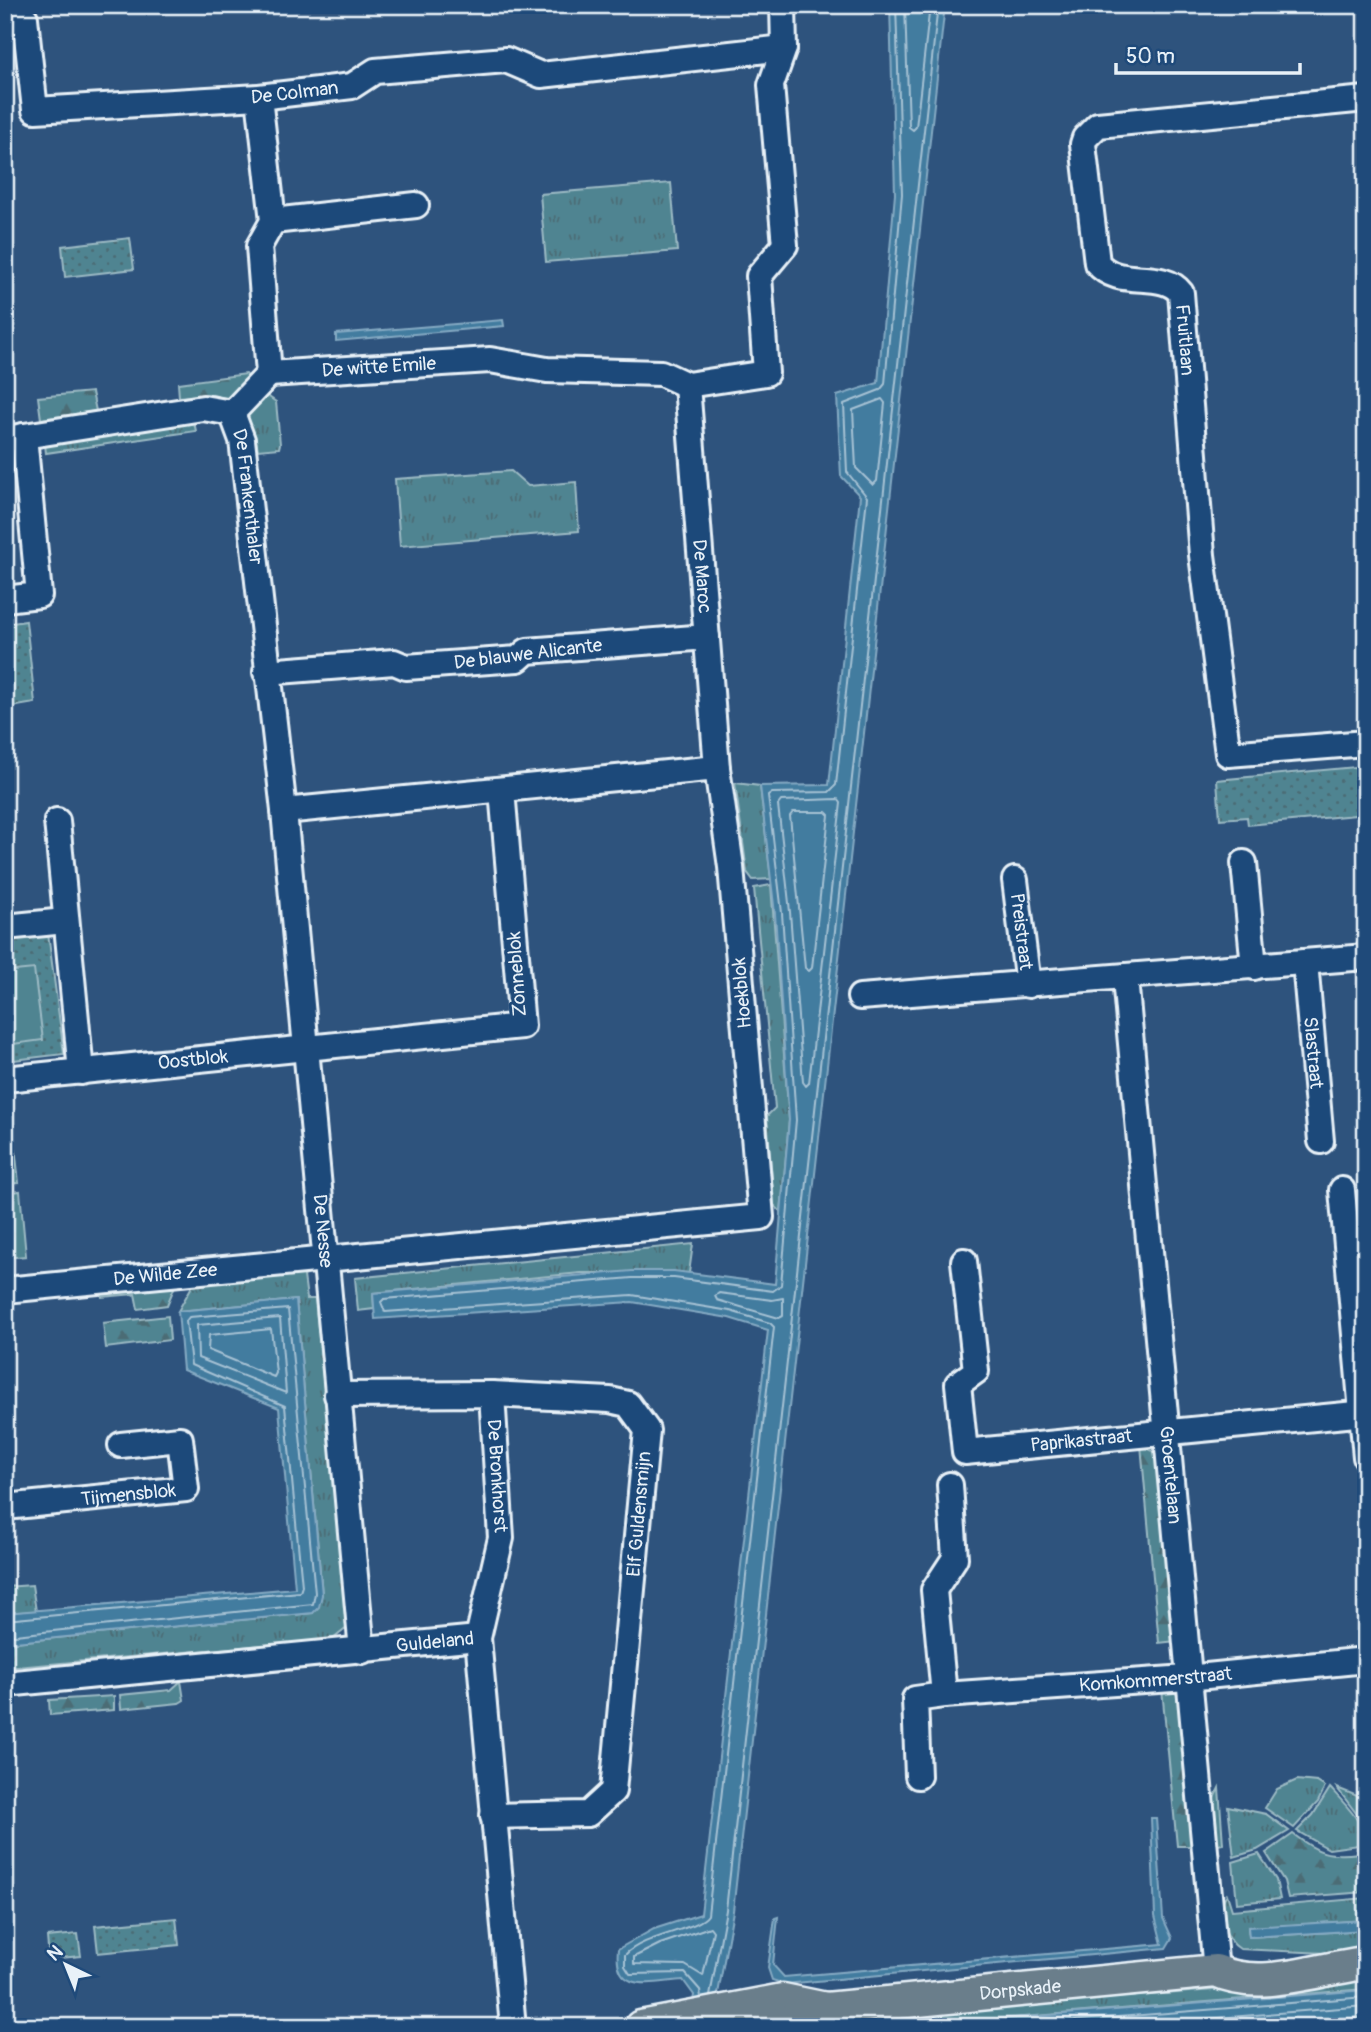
<svg xmlns="http://www.w3.org/2000/svg" width="1371" height="2032" font-family="Pangolin,sans-serif">
	<defs>
		<pattern id="grass-tufts" width="24" height="20" patternUnits="userSpaceOnUse" patternTransform="scale(1.75)"><rect width="24" height="20" fill="#508491"/><path d="M3 7l-1-3M5 7V3M7 7l1-3M15 17l-1-3M17 17v-4M19 17l1-3" fill="none" stroke="#4c6c75"/></pattern>
		<pattern id="forest-firs" width="22" height="20" patternUnits="userSpaceOnUse" patternTransform="scale(1.75)"><rect width="22" height="20" fill="#508491"/><path d="M5 1l3.5 6h-7zM16 11l3.5 6h-7z" fill="#4c6c75"/></pattern>
		<pattern id="park-dots" width="8" height="8" patternUnits="userSpaceOnUse" patternTransform="scale(1.75)"><rect width="8" height="8" fill="#508491"/><path d="M2 2h.1M6 6h.1" fill="none" stroke="#4c6c75" stroke-width="1.8" stroke-linecap="round"/></pattern>
	</defs>
	<rect width="100%" height="100%" fill="#2e537d"/>
	<filter id="ink" filterUnits="userSpaceOnUse"><feTurbulence type="fractalNoise" baseFrequency=".0143" numOctaves="2"/><feDisplacementMap in="SourceGraphic" scale="14" xChannelSelector="R" yChannelSelector="G"/><feConvolveMatrix kernelMatrix="1 2 1 2 8 2 1 2 1" color-interpolation-filters="sRGB"/></filter>
	<g filter="url(#ink)">
		<path fill="url(#grass-tufts)" stroke="#9cbac4" stroke-width="2" d="M671 183 677 251 546 262 540 194Z
			M266 395 276 402 280 444 279 448 258 450 255 435 243 417Z
			M194 422 196 431 46 453 45 445Z
			M511 471 528 486 576 482 579 531 400 546 395 479Z
			M735 783 760 786 771 879 753 880 747 872Z
			M771 885 789 1120 781 1212 774 1205 767 1116 775 1108 754 888Z
			M5 1101H10L19 1183 5 1184Z
			M20 1191 26 1256 5 1258V1193Z
			M693 1244 689 1273H581L373 1293 374 1309 358 1311 355 1278Z
			M308 1268 309 1274 304 1276 307 1299H315L348 1627 333 1639 5 1668V1643L313 1613 322 1594 296 1300 178 1311 195 1281Z
			M32 1585 36 1611 5 1613V1587Z
			M1297 1780 1317 1782 1325 1787 1318 1802 1294 1828 1265 1808 1277 1789Z
			M1219 1788 1223 1844 1217 1845 1213 1800Z
			M1330 1788C1343 1802 1366 1824 1366 1844L1329 1849 1297 1831 1313 1815Z
			M1337 1788 1357 1796 1366 1795V1826Z
			M1228 1806 1266 1814 1289 1831 1257 1850 1234 1857Z
			M1259 1854 1276 1880 1280 1899 1237 1903 1233 1862Z
			M1227 1894 1232 1910 1366 1898V1920L1248 1928 1249 1937 1366 1930V1950L1325 1953 1240 1949C1225 1940 1215 1909 1227 1894Z
			M1366 1978V1989L900 2027H803L832 2020Z"/>
		<path fill="url(#forest-firs)" stroke="#9cbac4" stroke-width="2" d="M246 374 250 379 228 399 209 394 179 397 178 383Z
			M92 392 96 411 41 419 38 397Z
			M177 1281 167 1305 138 1309 135 1294 102 1297 101 1289Z
			M168 1316 170 1340 106 1348 103 1323Z
			M1141 1445 1159 1454 1176 1641 1159 1643Z
			M181 1681 184 1700 179 1703 121 1709 120 1695 171 1690Z
			M1162 1689H1171L1182 1699 1195 1846H1177Z
			M114 1696V1710L50 1715 49 1700Z
			M1293 1834C1318 1853 1328 1857 1359 1853L1366 1892 1288 1898 1284 1881 1266 1853Z"/>
		<path fill="url(#park-dots)" stroke="#9cbac4" stroke-width="2" d="M130 238 134 269 65 277 62 246Z
			M26 621 35 703 5 708V624Z
			M1366 766V814L1248 825 1247 817 1220 819 1217 780Z
			M48 933 64 1054 5 1061V938Z
			M176 1918 179 1945 98 1953 95 1926Z
			M78 1934 81 1956 49 1959 47 1937Z"/>
		<path fill="#508491" stroke="#9cbac4" stroke-width="2" d="M34 969 43 1040 5 1045V972Z"/>
		<path fill="#437b9f" stroke="#85aac3" stroke-width="2" d="M890 5H945L733 1911 712 2027H689L694 1995 683 1980C652 1982 613 1995 618 1949L654 1929 701 1914 768 1330 729 1318 632 1302 375 1319 373 1293 632 1271H674L775 1284 789 1120 775 914 760 786 829 785 860 496 841 476 837 396 878 383 895 194Z
			M503 320 504 326 336 341V334Z
			M296 1300 322 1595 319 1607 313 1613 5 1643V1613L295 1588 279 1408 183 1370 178 1311Z
			M1151 1818H1156L1163 1918 1172 1938 1166 1948 785 1984 772 1980 768 1968 775 1918 778 1917 773 1965 784 1977 1162 1944 1155 1916Z
			M1366 1920V1930L1249 1937 1248 1927Z
			M1366 1990V2026L903 2027Z"/>
		<g fill="none" stroke-linecap="round" stroke-linejoin="round">
			<path stroke="#a6c2d4" stroke-width="2" d="M905 5 909 127 913 130 916 127 930 5
				M882 399 885 403 877 481 873 485 856 468 853 410Z
				M838 799 841 803 809 1083 806 1086 803 1082 790 912 778 805 781 801Z
				M793 812H826L829 815 812 968 809 971 805 968 790 816Z
				M719 1293 772 1300 783 1298V1316L779 1318 717 1300 715 1296Z
				M280 1318 286 1393 198 1358 197 1325Z
				M271 1329 276 1373 274 1377 208 1350 209 1335Z
				M5 1620 300 1592 302 1586 285 1406 191 1365 186 1321 189 1317 288 1309 315 1593 313 1604 5 1636
				M710 1927 713 1931 703 1976 685 1965 634 1964V1957L660 1944Z
				M710 1996 726 1910 938 5
				M701 1998 700 1990 685 1973 630 1974 625 1966V1955C643 1935 698 1930 708 1915L774 1327 770 1323 730 1311 632 1295 385 1312 381 1302 384 1299 632 1278H674L773 1291 781 1285 796 1120 782 913 768 796 772 793 829 792 836 785 867 497 847 472 844 404 880 390 885 384 902 194 896 5
				M992 2027 1366 1997
				M1104 2027 1366 2006
				M1238 2027 1366 2017"/>
			<g stroke="#e8f1f8" stroke-width="30">
				<g id="minor">
					<path id="s1" d="M5 21 25 18 35 110 259 97 352 86 375 71 506 60 541 75 784 48"/>
					<path id="s2" d="M259 97 273 221 259 246 269 374 490 360 547 370 661 373 687 385 766 373 759 276 785 245 771 85 784 48 783 5"/>
					<path id="s3" d="M1366 99 1098 125 1085 138 1083 144 1097 263C1119 290 1162 268 1181 293L1202 555 1228 754 1366 743"/>
					<path d="M273 221 416 205"/>
					<path id="s4" d="M687 385 717 768"/>
					<path id="s5" d="M232 413 242 440 284 811 362 1651"/>
					<path d="M232 413 269 374"/>
					<path d="M5 439 203 408 232 413"/>
					<path d="M5 599 39 595 24 436"/>
					<path d="M266 672 394 662 406 667 518 659 527 651 707 637"/>
					<path d="M57 821 81 1072"/>
					<path d="M1244 863 1254 967"/>
					<path id="s6" d="M1015 880 1028 985"/>
					<path d="M5 927 65 921"/>
					<path id="s7" d="M1305 962 1321 1141"/>
					<path id="s8" d="M1125 978 1216 1971"/>
					<path d="M860 997 1366 957"/>
					<path id="s9" d="M5 1079 522 1026 502 790"/>
					<path d="M1342 1190 1366 1457"/>
					<path id="s10" d="M964 1261 976 1371 958 1384 965 1452 1366 1413"/>
					<path id="s11" d="M5 1290 761 1217 731 867 717 768 284 811"/>
					<path id="s12" d="M492 1394 501 1538 478 1638 513 2027"/>
					<path d="M337 1395 492 1394 610 1400 628 1404 647 1430 613 1791 588 1814 493 1816"/>
					<path id="s13" d="M5 1507 186 1489 180 1439 121 1445"/>
					<path id="s14" d="M5 1684 478 1638"/>
					<path id="s15" d="M944 1695 1187 1678 1366 1660"/>
					<path d="M918 1776 915 1699 944 1695 934 1590 955 1558 950 1485"/>
				</g>
			</g>
			<g stroke="#e8f1f8" stroke-width="37">
				<g id="major">
					<path d="M641 2027 783 2000 826 2009"/>
					<path id="s16" d="M772 2027 826 2009 1216 1971C1260 1992 1319 1968 1366 1963"/>
				</g>
			</g>
			<use href="#minor" stroke="#1f4a7a" stroke-width="24"/>
			<use href="#major" stroke="#6b7e8b" stroke-width="32"/>
		</g>
	</g>
	<g text-anchor="middle" dominant-baseline="central" stroke-width="6" stroke-linejoin="round" paint-order="stroke">
		<g font-size="19" fill="#e8f1f8" stroke="#1f4a7a">
			<text stroke="none"><textPath href="#s1" startOffset="373">De Colman</textPath></text>
			<text stroke="none"><textPath href="#s3" startOffset="553">Fruitlaan</textPath></text>
			<text stroke="none"><textPath href="#s2" startOffset="392">De witte Emile</textPath></text>
			<text stroke="none"><textPath href="#s5" startOffset="86">De Frankenthaler</textPath></text>
			<text stroke="none"><textPath href="#s4" startOffset="192">De Maroc</textPath></text>
			<text transform="translate(528 654) rotate(-7)">De blauwe Alicante</text>
			<text stroke="none"><textPath href="#s6" startOffset="52">Preistraat</textPath></text>
			<text transform="translate(517 974) rotate(-94)">Zonneblok</text>
			<text transform="translate(742 993) rotate(-95)">Hoekblok</text>
			<text stroke="none"><textPath href="#s7" startOffset="91">Slastraat</textPath></text>
			<text stroke="none"><textPath href="#s9" startOffset="189">Oostblok</textPath></text>
			<text stroke="none"><textPath href="#s5" startOffset="824">De Nesse</textPath></text>
			<text stroke="none"><textPath href="#s11" startOffset="161">De Wilde Zee</textPath></text>
			<text stroke="none"><textPath href="#s10" startOffset="318">Paprikastraat</textPath></text>
			<text stroke="none"><textPath href="#s12" startOffset="82">De Bronkhorst</textPath></text>
			<text stroke="none"><textPath href="#s8" startOffset="499">Groentelaan</textPath></text>
			<text stroke="none"><textPath href="#s13" startOffset="124">Tijmensblok</textPath></text>
			<text transform="translate(639 1514) rotate(-85)">Elf Guldensmijn</text>
			<text stroke="none"><textPath href="#s14" startOffset="432">Guldeland</textPath></text>
			<text stroke="none"><textPath href="#s15" startOffset="212">Komkommerstraat</textPath></text>
			<text stroke="none"><textPath href="#s16" startOffset="252">Dorpskade</textPath></text>
		</g>
	</g>
	<rect width="1371" height="2032" fill="none" stroke="#1f4a7a" stroke-width="28"/>
	<rect x="14" y="14" width="1343" height="2004" fill="none" stroke="#e8f1f8" stroke-width="2.5" filter="url(#ink)"/>
	<g transform="translate(66 1965) rotate(317)" stroke="#1f4a7a" stroke-width="5" paint-order="stroke">
	<path d="M0-5L12 26L0 18L-12 26Z" fill="#e8f1f8"/>
	<text y="-10" font-size="19" font-weight="bold" text-anchor="middle" fill="#e8f1f8">N</text>
	</g>
	<path d="M1116 63v10h184v-10" fill="none" stroke="#e8f1f8" stroke-width="3.5"/>
	<text x="1126" y="63" font-size="21" fill="#e8f1f8" stroke="#1f4a7a" stroke-width="5" paint-order="stroke">50 m</text>
</svg>
